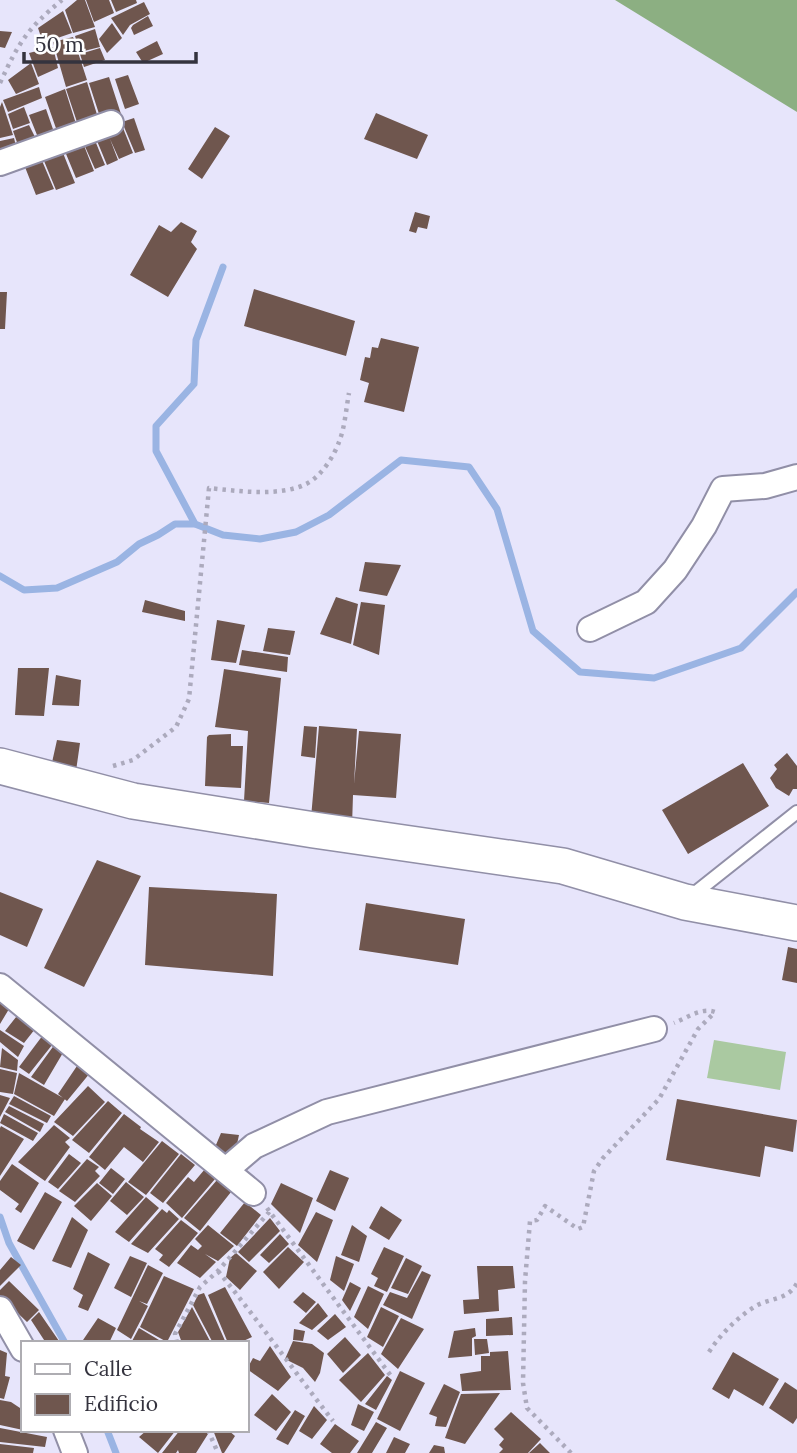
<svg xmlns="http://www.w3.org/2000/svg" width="797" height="1453" font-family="Lora,serif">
	<rect width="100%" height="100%" fill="#e7e5fb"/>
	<path fill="#aac9a1" d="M714 1040 786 1052 780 1090 707 1078Z"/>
	<path fill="#8caf82" d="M615 0H797V112Z"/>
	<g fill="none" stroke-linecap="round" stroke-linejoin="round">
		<path stroke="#9ab4e3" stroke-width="7" d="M195 524 156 451V426L194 384 196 340 223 267
			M0 576 24 590 57 588 117 562 139 544 158 535 175 524H195L223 535 260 539 296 532 329 515 401 460 469 467 497 509 533 631 580 672 654 678 741 648 797 592
			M0 1217 9 1243 65 1343
			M107 1430 116 1453"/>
	</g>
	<path fill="#6f564e" d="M77 0H85L95 27 73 33 65 10Z
		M86 0H109L114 13 94 22Z
		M111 0H136L137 3 116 12Z
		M144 2 150 14 130 25 123 35 111 18Z
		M63 11 72 33 43 43 38 28Z
		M148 16 153 26 134 35 131 28 133 25Z
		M112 23 122 38 107 53 99 39Z
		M95 29 100 47 80 52 75 36Z
		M0 31 12 32 5 48 0 47Z
		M73 37 87 80 66 87 53 42Z
		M157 41 163 54 143 63 136 52Z
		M53 47 58 68 38 77 29 53Z
		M100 48 105 60 84 67 80 54Z
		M31 63 39 84 16 94 8 80Z
		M128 75 139 104 125 109 115 79Z
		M109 77 121 114 101 120 89 83Z
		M87 82 99 121 79 128 66 89Z
		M39 87 42 98 8 112 3 100Z
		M65 89 77 127 58 134 45 97Z
		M2 102 13 135 0 138V107Z
		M24 107 30 123 13 129 8 114Z
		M46 109 55 135 39 140 29 115Z
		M376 113 428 135 417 159 364 139Z
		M134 118 145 150 135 153 122 122Z
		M121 123 133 153 119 159 110 139 118 160 107 165 95 136Z
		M29 125 37 141 19 148 13 131Z
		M215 127 230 136 202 179 188 169Z
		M14 138 17 150 0 154V141Z
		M94 138 105 165 95 169 83 142Z
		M83 143 94 171 76 178 64 149Z
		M61 148 75 183 56 190 42 156Z
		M40 156 54 189 36 195 23 162Z
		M415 212 430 216 427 229 418 227 416 233 409 231Z
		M181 222 197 231 191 242 197 249 168 297 130 275 159 225 171 232Z
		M254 289 355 321 346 356 244 326Z
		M0 292H7L5 329H0Z
		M381 338 419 347 404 412 364 402 369 383 360 380 365 357 370 358 372 347 378 348Z
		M365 562 401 565 387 596 359 591Z
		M336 597 358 604 351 644 320 634Z
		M145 600 185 611V621L142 612Z
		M361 602 385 605 379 655 353 645Z
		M217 620 245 625 236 663 211 660Z
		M268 628 295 631 290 655 263 651Z
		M242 650 288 657 287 672 239 665Z
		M18 668H49L44 716 15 715Z
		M224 669 281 678 269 803 244 801 248 731 215 727Z
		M56 675 81 680 79 706 52 705Z
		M304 726 317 727 315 758 301 756Z
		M319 726 357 729 354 784 359 731 401 734 396 798 353 795 352 826 311 818Z
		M231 734V746H243L241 788 205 786 207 737 209 735Z
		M57 740 80 743 76 771 51 767Z
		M787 753 797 766V789H793L789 796 776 788 770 778 777 769 774 765Z
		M743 763 769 806 688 854 662 810Z
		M97 860 141 876 84 987 44 968Z
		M149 887 277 894 273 976 145 965Z
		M0 892 43 909 27 947 0 935Z
		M366 903 465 919 458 965 359 950Z
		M788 947 797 949V983L782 980Z
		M0 1001 9 1009 0 1024Z
		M20 1012 39 1024 24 1043 5 1031Z
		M0 1030 24 1046 18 1057 0 1042Z
		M46 1031 56 1040 29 1074 19 1067Z
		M55 1044 64 1051 44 1085 31 1077Z
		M2 1048 18 1060 17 1071 0 1067Z
		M79 1063 90 1073 67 1101 58 1094Z
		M0 1069 17 1073 13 1094 0 1092Z
		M19 1073 65 1099 54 1116 14 1094Z
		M88 1086 105 1102 73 1136 54 1122Z
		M0 1095 10 1098 0 1117Z
		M14 1096 51 1116 47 1123 9 1104Z
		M677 1099 797 1120 793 1152 765 1146 760 1177 666 1160Z
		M108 1101 122 1113 89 1153 72 1140Z
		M9 1106 44 1124 40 1132 5 1112Z
		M4 1114 38 1133 33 1141 0 1123Z
		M124 1114 141 1127 140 1129 159 1142 143 1162 124 1147 105 1170 89 1157Z
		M54 1125 70 1138 65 1142 70 1147 45 1181 18 1162Z
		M1 1126 24 1139 0 1176V1128Z
		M221 1133 239 1135 234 1158 213 1152Z
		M162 1141 179 1154 146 1195 128 1182Z
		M69 1154 81 1163 58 1189 48 1182Z
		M181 1154 195 1165 163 1203 150 1193Z
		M87 1159 99 1167 95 1171 100 1176 75 1202 59 1191Z
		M12 1164 39 1183 21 1213 15 1209 19 1204 0 1190V1181Z
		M111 1168 125 1179 113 1194 99 1183Z
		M205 1169 215 1179 182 1218 166 1203 188 1177 194 1182Z
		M330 1170 349 1178 335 1211 316 1201Z
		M217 1180 231 1192 200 1231 184 1218Z
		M126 1182 144 1197 127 1215 110 1201Z
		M97 1183 112 1196 91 1221 74 1206Z
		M281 1183 313 1198 300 1233 271 1204Z
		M45 1192 62 1202 34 1250 17 1241Z
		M146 1197 159 1208 129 1242 115 1232Z
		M245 1202 261 1215 237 1246 220 1233Z
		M381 1206 402 1220 389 1240 369 1228Z
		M162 1209 167 1213 169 1210 179 1219 148 1253 131 1244Z
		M316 1212 333 1220 317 1262 298 1245Z
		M72 1217 88 1230 71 1268 52 1261Z
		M270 1218 280 1231 249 1262 238 1252Z
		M181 1220 198 1233 169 1267 159 1260 163 1255 155 1249Z
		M208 1225 234 1246 218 1261 205 1254 216 1262 200 1278 177 1263 191 1245 198 1250 202 1246 195 1239Z
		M352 1225 367 1236 359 1262 341 1255Z
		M280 1234 289 1244 269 1263 260 1255Z
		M288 1247 304 1262 279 1289 263 1272Z
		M384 1247 404 1256 387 1292 374 1286 378 1278 371 1274Z
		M88 1252 110 1264 88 1311 78 1307 83 1295 73 1289Z
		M236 1253 257 1271 240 1290 226 1277 230 1258Z
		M130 1256 147 1263 131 1297 114 1288Z
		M336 1256 354 1264 344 1291 330 1280Z
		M11 1257 21 1265 0 1286V1270Z
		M406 1258 422 1266 408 1294 391 1288Z
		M148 1265 163 1273 147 1304 139 1301 148 1306 131 1339 117 1330Z
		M477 1266H513L515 1288 498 1290 499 1311 464 1314 463 1300 479 1299Z
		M422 1271 431 1275 412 1319 383 1305 390 1292 407 1298Z
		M164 1276 194 1289 167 1342 140 1327Z
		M9 1281 39 1310 27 1322 0 1296V1290Z
		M350 1282 361 1288 350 1311 342 1300Z
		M368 1286 384 1294 368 1329 354 1317Z
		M225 1287 252 1337 239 1343H228L208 1295Z
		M303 1292 316 1302 306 1313 293 1302Z
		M204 1293 226 1343H213L193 1305 198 1295Z
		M318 1303 328 1316 312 1330 299 1323Z
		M192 1307 211 1343H182L178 1332Z
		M381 1307 399 1316 383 1347 367 1337Z
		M39 1312 59 1341 57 1343H46L31 1320Z
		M335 1314 346 1327 328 1340 317 1331Z
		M512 1317 513 1335 486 1336V1319Z
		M98 1318 116 1328 109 1343H81Z
		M401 1318 424 1329 398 1369 381 1354Z
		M139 1328 164 1343H131Z
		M475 1328 476 1336 472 1338V1356L448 1358 454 1331Z
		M294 1329 305 1331 303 1341 293 1340Z
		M345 1337 361 1355 343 1373 327 1354Z
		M474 1339H487L489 1353 475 1355Z
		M293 1341 312 1344 324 1353 320 1373 315 1382 303 1368 285 1359Z
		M270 1346 291 1377 278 1391 247 1369 253 1358 260 1361Z
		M0 1350 7 1353 5 1376 10 1377 4 1399 0 1398Z
		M508 1351 511 1390 462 1391 460 1374 481 1371V1356H490V1352Z
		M733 1352 779 1379 763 1406 734 1389 729 1399 712 1389Z
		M368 1353 385 1375 361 1402 339 1380Z
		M400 1371 425 1383 400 1431 377 1419Z
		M387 1376 392 1380 376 1410 365 1404Z
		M785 1382 797 1390V1418L793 1424 769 1408Z
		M444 1384 460 1392 446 1427 435 1426 437 1417 429 1414Z
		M500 1393 465 1444 445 1438 461 1394Z
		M272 1394 291 1412 276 1431 254 1415Z
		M0 1400 11 1402 23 1410V1430L0 1425Z
		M358 1404 374 1412 364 1431 351 1425Z
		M314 1406 327 1420 312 1439 299 1431Z
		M295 1410 305 1416 288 1445 276 1439Z
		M511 1412 541 1439 528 1453H499L503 1449 499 1445 504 1439 494 1429Z
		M376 1422 387 1428 372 1453H357Z
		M335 1424 359 1441 350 1453H332L320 1444Z
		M0 1428 47 1437 45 1447 0 1442Z
		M147 1430H176L158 1453 139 1437Z
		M180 1430H204L208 1434 196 1453H179L178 1450 176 1453H162Z
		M213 1430H228L235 1436 224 1453H222Z
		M394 1437 410 1444 405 1453H386Z
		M540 1443 550 1453H529Z
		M0 1444 34 1448 33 1453H0Z
		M434 1445 444 1447 445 1453H429Z"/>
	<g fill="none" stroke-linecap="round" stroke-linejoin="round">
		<g stroke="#918fa7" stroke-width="16">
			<path id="lane" d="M690 897 797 812"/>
		</g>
		<g stroke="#918fa7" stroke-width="28">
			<path id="street" d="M0 163 111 123
				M590 629 646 602 675 570 704 526 723 489 765 486 797 477
				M0 986 253 1193
				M226 1170 254 1146 327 1112 654 1029
				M0 1309 23 1349
				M66 1430 75 1453"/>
		</g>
		<g stroke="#918fa7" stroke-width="38">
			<path id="secondary" d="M0 766 133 801 314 830 563 866 685 902 797 923"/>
		</g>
		<path stroke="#acaabd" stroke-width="4.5" stroke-dasharray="3.5 5" stroke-linecap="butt" d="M0 83C19 42 27 29 62 0
			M113 766 133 760 176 727 189 699 209 488C237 491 280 497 306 484 321 477 334 456 339 442 345 427 346 409 349 393
			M267 1208 391 1376
			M218 1271C258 1320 294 1371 333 1421
			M177 1343 175 1334 200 1287 218 1271 270 1211
			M709 1352C720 1335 734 1321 751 1309 767 1297 787 1302 797 1283
			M208 1430 218 1453
			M571 1453 527 1408 523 1383 525 1281 530 1221 537 1220 545 1206 578 1229 583 1227 594 1171 603 1158 659 1099 698 1029 715 1012C701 1007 687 1018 674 1023"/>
		<use href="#lane" stroke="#fff" stroke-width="12"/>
		<use href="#street" stroke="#fff" stroke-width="24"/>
		<use href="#secondary" stroke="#fff" stroke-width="35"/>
	</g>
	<rect x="21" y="1341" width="228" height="91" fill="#ffffff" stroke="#aeadb2" stroke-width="2"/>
	<rect x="35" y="1364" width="35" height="10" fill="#ffffff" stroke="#aeadb2" stroke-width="2"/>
	<text x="84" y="1376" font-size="21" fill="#34333e">Calle</text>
	<rect x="35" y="1394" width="35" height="21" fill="#6f564e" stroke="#aeadb2" stroke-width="2"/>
	<text x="84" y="1411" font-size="21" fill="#34333e">Edificio</text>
	<path d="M24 52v10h172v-10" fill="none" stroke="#34333e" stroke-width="3.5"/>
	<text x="35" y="52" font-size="21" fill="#34333e" stroke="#ffffff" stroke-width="5" paint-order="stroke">50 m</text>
</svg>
